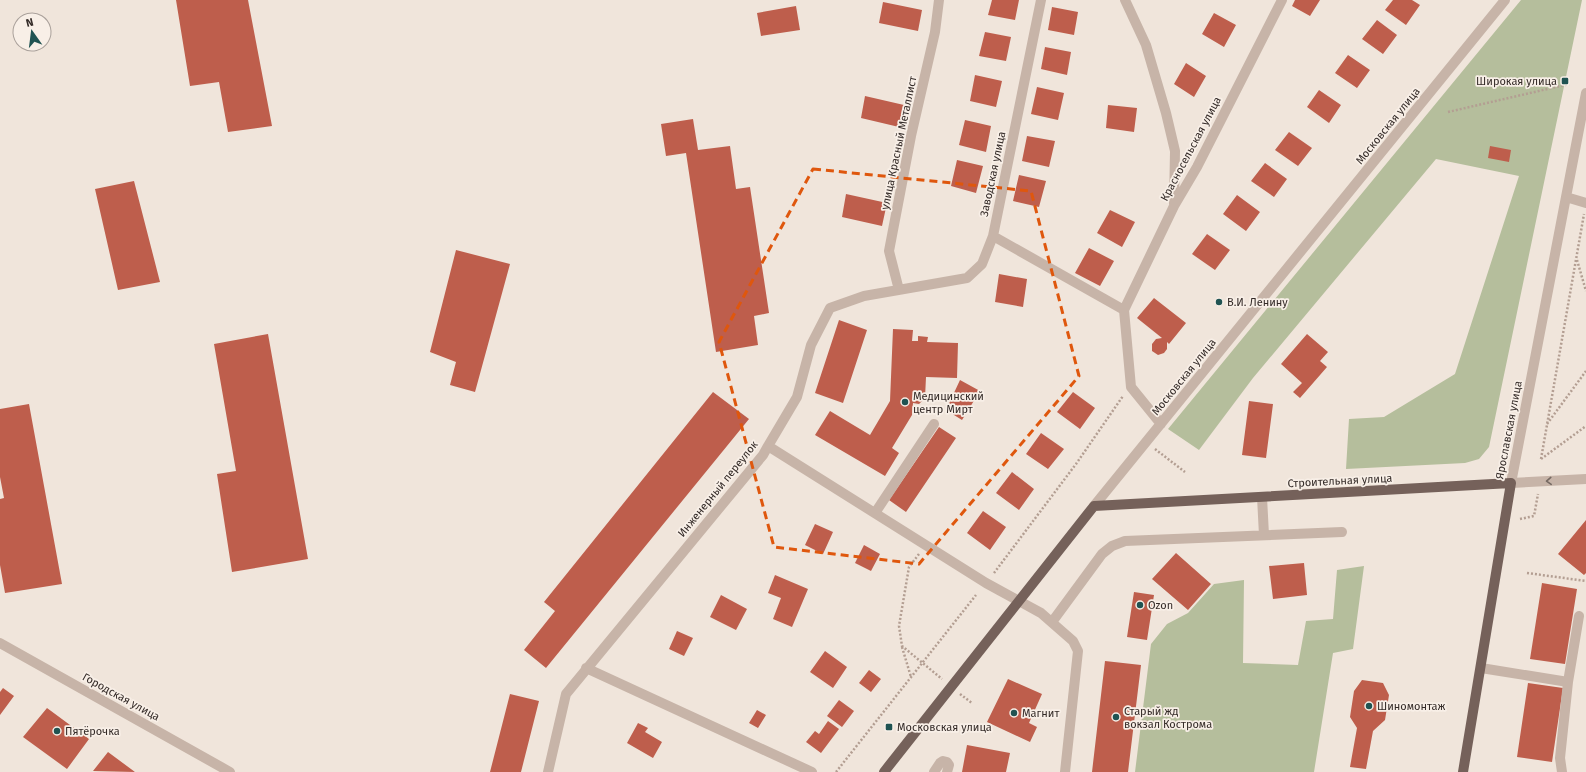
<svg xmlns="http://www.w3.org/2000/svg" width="1586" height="772" font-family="'Fira Sans',sans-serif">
	<rect width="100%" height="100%" fill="#f0e5db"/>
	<path fill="#b5be9c" d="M1521 0H1582L1489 447 1479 459 1465 463 1346 469 1349 419 1384 417 1455 374 1519 176 1436 159 1253 378 1199 450 1168 429Z
		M1364 566 1353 649 1333 653 1314 772H1135L1151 644 1167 624 1188 613 1214 584 1244 580 1243 663 1298 665 1306 621 1333 619 1337 570Z"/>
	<path fill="#be5e4c" d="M176 0H248L272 126 228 132 219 82 190 86Z
		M992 0H1019L1015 20 988 15Z
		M1295 0H1320L1310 16 1292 6Z
		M1393 0H1412L1420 5 1406 25 1385 10Z
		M883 2 922 10 918 31 879 23Z
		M796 6 800 30 761 36 757 13Z
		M1052 7 1078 12 1074 35 1048 30Z
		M1214 13 1236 25 1224 47 1202 34Z
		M1377 20 1397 35 1383 54 1362 39Z
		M985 32 1011 37 1006 61 979 56Z
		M1045 47 1071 52 1067 75 1041 69Z
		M1348 55 1370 70 1357 88 1335 73Z
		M1186 63 1206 76 1194 97 1174 84Z
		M975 75 1002 81 996 107 970 101Z
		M1037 87 1064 93 1058 120 1031 114Z
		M1319 90 1341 105 1329 123 1307 107Z
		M865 96 904 105 899 127 861 118Z
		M1108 105 1137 108 1134 132 1106 128Z
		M693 119 698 150 730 146 736 189 750 187 769 313 754 316 758 345 716 352 686 153 666 156 661 124Z
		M965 120 991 126 986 152 959 145Z
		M1289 132 1312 148 1298 166 1275 150Z
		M1027 136 1055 141 1049 167 1022 161Z
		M1490 146 1511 150 1509 162 1488 158Z
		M957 160 983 166 976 193 951 186Z
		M1265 163 1287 179 1274 197 1251 181Z
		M1019 175 1046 181 1039 207 1013 201Z
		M134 181 160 282 118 290 95 189Z
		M846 194 887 203 882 226 842 217Z
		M1237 195 1260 212 1246 231 1223 214Z
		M1110 210 1135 222 1122 247 1097 233Z
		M1207 234 1230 250 1215 270 1192 254Z
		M1089 248 1114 261 1100 286 1075 273Z
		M456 250 510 264 475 392 450 385 456 362 430 352Z
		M999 274 1027 279 1023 307 995 302Z
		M1154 298 1186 323 1169 344 1167 342V349L1164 353 1158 355 1152 351V344L1156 339 1162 338 1137 318Z
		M839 320 867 330 843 403 815 393Z
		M893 329 913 330 912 341H918V336L928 337 927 342 958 343 957 378 926 377 925 398 919 404 913 403 912 415 892 448 899 453 885 476 815 435 830 411 870 435 890 401Z
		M268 334 308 559 232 572 217 474 236 471 214 344Z
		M1307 334 1328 352 1320 361 1327 367 1300 398 1293 392 1302 383 1281 364Z
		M960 380 980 391 962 420 946 410Z
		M713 392 749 419 546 668 524 650 555 611 544 602Z
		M1073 392 1095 408 1080 429 1057 412Z
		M1249 401 1273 404 1266 458 1242 455Z
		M29 404 62 584 5 593 0 565V499L4 498 0 477V409Z
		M939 427 956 438 906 512 889 500Z
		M1041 433 1064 449 1048 469 1026 454Z
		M1012 472 1034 489 1019 510 996 493Z
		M983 511 1006 527 990 550 967 533Z
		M1586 520V573L1584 575 1558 554Z
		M815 524 833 532 823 554 805 545Z
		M864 545 880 554 871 571 855 563Z
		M1176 553 1211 584 1188 610 1152 579Z
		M1304 563 1307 595 1273 599 1269 566Z
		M775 575 808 589 792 627 773 619 781 598 768 593Z
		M1542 583 1577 589 1565 664 1530 659Z
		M1134 592 1154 595 1147 640 1127 637Z
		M721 595 747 609 736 630 710 617Z
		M677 631 693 638 684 656 669 649Z
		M825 651 847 667 833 688 810 672Z
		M1105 661 1141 665 1128 772H1092Z
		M869 670 881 679 871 692 859 683Z
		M1008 679 1042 694 1029 723 1037 727 1030 742 987 722Z
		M1362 680 1383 683 1389 695 1385 720 1373 731 1366 769 1350 767 1357 728 1350 717 1354 691Z
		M1528 683 1563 688 1552 762 1517 757Z
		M3 688 14 696 0 715V692Z
		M510 694 539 701 521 772H490Z
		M839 700 854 711 842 727 827 716Z
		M47 708 89 739 67 769 23 737Z
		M757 710 766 715 758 728 749 723Z
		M828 721 839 729 821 753 806 742 815 731 819 734Z
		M638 723 648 728 645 732 662 742 653 758 627 743Z
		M967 745 1010 753 1006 772H962Z
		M108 752 135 772 93 771Z"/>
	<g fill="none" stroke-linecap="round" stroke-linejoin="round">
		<path stroke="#b39e92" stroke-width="2.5" stroke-dasharray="2 2" stroke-linecap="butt" d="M1448 112 1569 84
			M1577 260 1586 291
			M1547 424 1586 371
			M1155 449 1185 472
			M1541 459 1584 214
			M1541 459 1586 426
			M1520 519 1534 516 1538 494
			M919 554 909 567 899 626 902 646 942 679
			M994 573 1076 464 1123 396
			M1527 573 1586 581
			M902 647 911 677
			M960 694 972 703
			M836 772 976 595"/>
		<path stroke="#c7b4a8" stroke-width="10" d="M1125 0 1146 45 1166 113 1175 151 1174 204
			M1586 93 1511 483 1586 479
			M1566 197 1586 203
			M993 236 1124 310 1131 387 1161 424
			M899 290 889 251 911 136 935 32 939 0
			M1124 310 1174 206 1197 167 1282 0
			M768 446 797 397 811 345 830 308 864 296 967 278 982 264 993 236 1041 0
			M1262 497 1264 535
			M1094 506 1505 0
			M875 513 934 424
			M1052 622 1102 554 1112 546 1125 541 1342 532
			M0 643 230 772
			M586 668 812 772
			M1481 668 1568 682 1560 758 1562 772
			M1568 682 1579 616
			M548 772 566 694 763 455 768 446 986 583 1041 613 1073 641 1078 651 1065 772
			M934 772 940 763 943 761 947 762 949 765 947 772"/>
		<path stroke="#75615a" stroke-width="10" d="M884 772 1094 506 1511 483 1463 772"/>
	</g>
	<defs><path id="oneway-chevron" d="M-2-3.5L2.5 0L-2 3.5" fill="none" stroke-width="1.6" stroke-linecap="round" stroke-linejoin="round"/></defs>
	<use stroke="#766962" href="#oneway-chevron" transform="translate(1549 481) rotate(177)"/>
	<path fill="none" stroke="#df570d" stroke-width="3" stroke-dasharray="8 5" stroke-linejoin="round" d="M813 169 1031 191 1079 376 919 564 774 547 719 342Z"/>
	<g fill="#205352" stroke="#f8efe7" stroke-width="1.5">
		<rect x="1561" y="77" width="8" height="8" rx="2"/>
		<circle cx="1219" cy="302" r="4"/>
		<circle cx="905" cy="402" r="4"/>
		<circle cx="1140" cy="605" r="4"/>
		<circle cx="1369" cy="706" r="4"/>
		<circle cx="1014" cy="713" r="4"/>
		<circle cx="1116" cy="717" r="4"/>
		<rect x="885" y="723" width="8" height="8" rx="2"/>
		<circle cx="57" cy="731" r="4"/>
	</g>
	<g text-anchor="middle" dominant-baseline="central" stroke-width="3.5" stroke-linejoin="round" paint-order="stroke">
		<g font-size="11" fill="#342b28" stroke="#f8efe7" text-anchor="start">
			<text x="1557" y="81" text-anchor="end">Широкая улица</text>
			<text x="1227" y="302">В.И. Ленину</text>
			<text x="913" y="396">Медицинский<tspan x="913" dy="13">центр Мирт</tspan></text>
			<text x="1148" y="605">Ozon</text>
			<text x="1377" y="706">Шиномонтаж</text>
			<text x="1124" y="711">Старый жд<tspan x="1124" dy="13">вокзал Кострома</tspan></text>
			<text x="1022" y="713">Магнит</text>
			<text x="897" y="727">Московская улица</text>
			<text x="65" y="731">Пятёрочка</text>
		</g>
		<g font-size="11" fill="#342b28" stroke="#f8efe7">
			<text transform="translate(1388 126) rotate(-51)">Московская улица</text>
			<text transform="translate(899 143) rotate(-78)">улица Красный Металлист</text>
			<text transform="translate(1191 149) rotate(-62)">Красносельская улица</text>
			<text transform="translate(993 174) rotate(-78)">Заводская улица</text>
			<text transform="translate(1184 377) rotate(-51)">Московская улица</text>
			<text transform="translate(1509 430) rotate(-79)">Ярославская улица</text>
			<text transform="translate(1340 481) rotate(-3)">Строительная улица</text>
			<text transform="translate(718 489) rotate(-51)">Инженерный переулок</text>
			<text transform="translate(121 697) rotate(29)">Городская улица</text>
		</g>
	</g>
	<g transform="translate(32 32) rotate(346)"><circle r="19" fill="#f8efe7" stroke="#aaa19b"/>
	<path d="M0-3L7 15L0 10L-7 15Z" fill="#205352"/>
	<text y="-6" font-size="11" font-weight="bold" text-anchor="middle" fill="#342b28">N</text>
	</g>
</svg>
